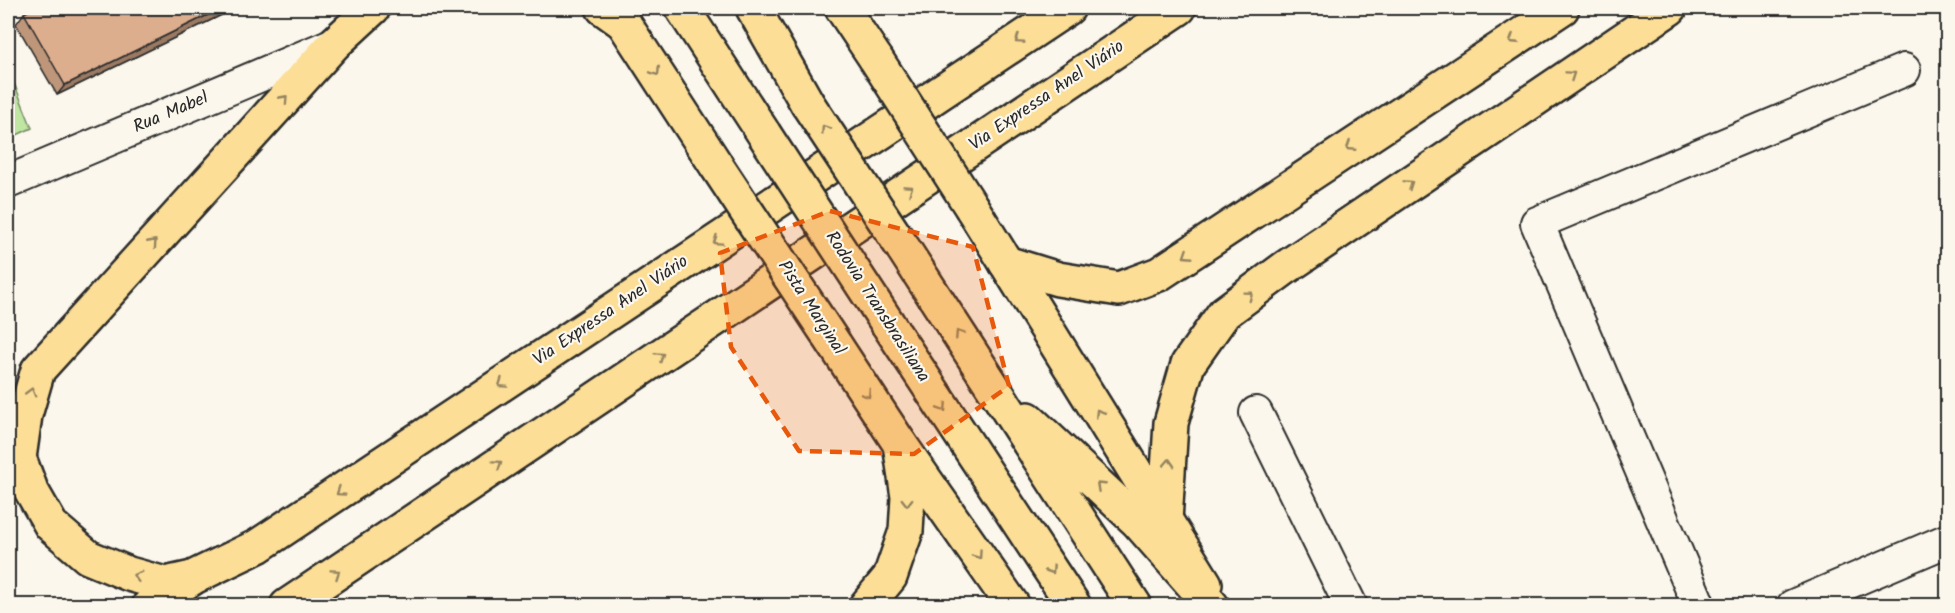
<svg xmlns="http://www.w3.org/2000/svg" width="1955" height="613" font-family="Kalam,sans-serif">
	<rect width="100%" height="100%" fill="#fbf7ec"/>
	<filter id="ink" filterUnits="userSpaceOnUse"><feTurbulence type="fractalNoise" baseFrequency=".0167" numOctaves="2"/><feDisplacementMap in="SourceGraphic" scale="12" xChannelSelector="R" yChannelSelector="G"/><feConvolveMatrix kernelMatrix="1 2 1 2 8 2 1 2 1" color-interpolation-filters="sRGB"/></filter>
	<g filter="url(#ink)">
		<path fill="#bfe6a2" stroke="#758866" stroke-width="1.5" d="M8 68 32 128 8 139Z"/>
		<g fill="none" stroke-linecap="round" stroke-linejoin="round">
			<g stroke="#2b2b2b" stroke-width="36">
				<path id="minor" d="M8 182 334 44
					M1256 413 1351 606
					M1699 606 1537 223 1904 70
					M1793 606 1948 540"/>
			</g>
			<g stroke="#2b2b2b" stroke-width="38">
				<path id="major" d="M614 8 716 165
					M842 8 876 59
					M972 208 1205 584
					M835 345 900 444 1013 606"/>
			</g>
			<g stroke="#2b2b2b" stroke-width="38">
				<path id="highway" d="M603 8 624 23
					M682 8 764 134
					M753 8 807 103
					M903 248 1135 606
					M1006 263 1058 279 1119 289 1159 274 1562 8
					M888 324 1074 606
					M1028 419 1138 522 1212 606
					M1165 521 1171 423 1188 364 1224 313 1285 268 1670 8
					M192 578 165 584 129 574 88 557 51 525 31 490 19 458 25 415 38 370 334 44 373 8
					M149 606 194 577 258 546 1068 8
					M287 606 1179 8
					M866 606 890 577 906 531 908 497 900 444"/>
			</g>
			<use href="#minor" stroke="#fbf7ec" stroke-width="32"/>
			<use href="#major" stroke="#fcde96" stroke-width="33"/>
			<use href="#highway" stroke="#fcde96" stroke-width="33"/>
			<g stroke="#2b2b2b" stroke-width="38" stroke-linecap="butt">
				<path id="major-bridge" d="M876 59 972 208
					M716 165 835 345"/>
			</g>
			<g stroke="#2b2b2b" stroke-width="38" stroke-linecap="butt">
				<path id="highway-bridge" d="M807 103 903 248
					M764 134 888 324"/>
			</g>
			<use href="#major-bridge" stroke="#fcde96" stroke-width="33"/>
			<use href="#highway-bridge" stroke="#fcde96" stroke-width="33"/>
		</g>
		<path fill="#be967a" stroke="#2b2b2b" stroke-width="1.5" d="M34 8H236L57 95 16 24 24 13Z"/>
		<path fill="#9b7a63" stroke="#2b2b2b" stroke-width="1.5" d="M222 8H236L57 95 65 85Z"/>
		<path fill="#ddae8e" stroke="#2b2b2b" stroke-width="1.5" d="M34 8H222L65 85 24 13Z"/>
		<defs><path id="oneway-chevron" d="M-2-3.5L2.5 0L-2 3.5" fill="none" stroke-width="1.6" stroke-linecap="round" stroke-linejoin="round" transform="scale(1.5)"/></defs>
		<g stroke="#948460">
			<use href="#oneway-chevron" transform="translate(1019 40) rotate(146)"/>
			<use href="#oneway-chevron" transform="translate(1513 40) rotate(147)"/>
			<use href="#oneway-chevron" transform="translate(656 72) rotate(57)"/>
			<use href="#oneway-chevron" transform="translate(1571 75) rotate(-34)"/>
			<use href="#oneway-chevron" transform="translate(284 99) rotate(-48)"/>
			<use href="#oneway-chevron" transform="translate(825 129) rotate(-123)"/>
			<use href="#oneway-chevron" transform="translate(1350 147) rotate(147)"/>
			<use href="#oneway-chevron" transform="translate(1409 184) rotate(-34)"/>
			<use href="#oneway-chevron" transform="translate(909 189) rotate(-34)"/>
			<use href="#oneway-chevron" transform="translate(717 241) rotate(146)"/>
			<use href="#oneway-chevron" transform="translate(153 243) rotate(-48)"/>
			<use href="#oneway-chevron" transform="translate(1187 255) rotate(147)"/>
			<use href="#oneway-chevron" transform="translate(1249 295) rotate(-37)"/>
			<use href="#oneway-chevron" transform="translate(959 334) rotate(-123)"/>
			<use href="#oneway-chevron" transform="translate(660 356) rotate(-34)"/>
			<use href="#oneway-chevron" transform="translate(502 384) rotate(146)"/>
			<use href="#oneway-chevron" transform="translate(31 392) rotate(-74)"/>
			<use href="#oneway-chevron" transform="translate(867 394) rotate(57)"/>
			<use href="#oneway-chevron" transform="translate(943 408) rotate(57)"/>
			<use href="#oneway-chevron" transform="translate(1099 413) rotate(-122)"/>
			<use href="#oneway-chevron" transform="translate(1169 463) rotate(-87)"/>
			<use href="#oneway-chevron" transform="translate(498 464) rotate(-34)"/>
			<use href="#oneway-chevron" transform="translate(1100 486) rotate(-137)"/>
			<use href="#oneway-chevron" transform="translate(340 492) rotate(146)"/>
			<use href="#oneway-chevron" transform="translate(907 502) rotate(90)"/>
			<use href="#oneway-chevron" transform="translate(978 555) rotate(55)"/>
			<use href="#oneway-chevron" transform="translate(1051 570) rotate(57)"/>
			<use href="#oneway-chevron" transform="translate(336 573) rotate(-34)"/>
			<use href="#oneway-chevron" transform="translate(137 576) rotate(-164)"/>
		</g>
	</g>
	<path fill="#e8590c" fill-opacity="0.2" stroke="#e8590c" stroke-width="4.5" stroke-dasharray="12 8" stroke-linejoin="round" d="M830 211 973 247 1009 386 914 454 799 451 731 347 720 253Z"/>
	<g text-anchor="middle" dominant-baseline="central" stroke-width="4.5" stroke-linejoin="round" paint-order="stroke">
		<g font-size="18" fill="#2b2b2b" stroke="#fbf7ec">
			<text transform="translate(1047 96) rotate(-34)">Via Expressa Anel Viário</text>
			<text transform="translate(171 113) rotate(-23)">Rua Mabel</text>
			<text transform="translate(877 307) rotate(57)">Rodovia Transbrasiliana</text>
			<text transform="translate(811 308) rotate(57)">Pista Marginal</text>
			<text transform="translate(611 311) rotate(-34)">Via Expressa Anel Viário</text>
		</g>
	</g>
	<rect width="1955" height="613" fill="none" stroke="#fbf7ec" stroke-width="30"/>
	<rect x="15" y="15" width="1925" height="583" fill="none" stroke="#2b2b2b" stroke-width="2" filter="url(#ink)"/>
</svg>
